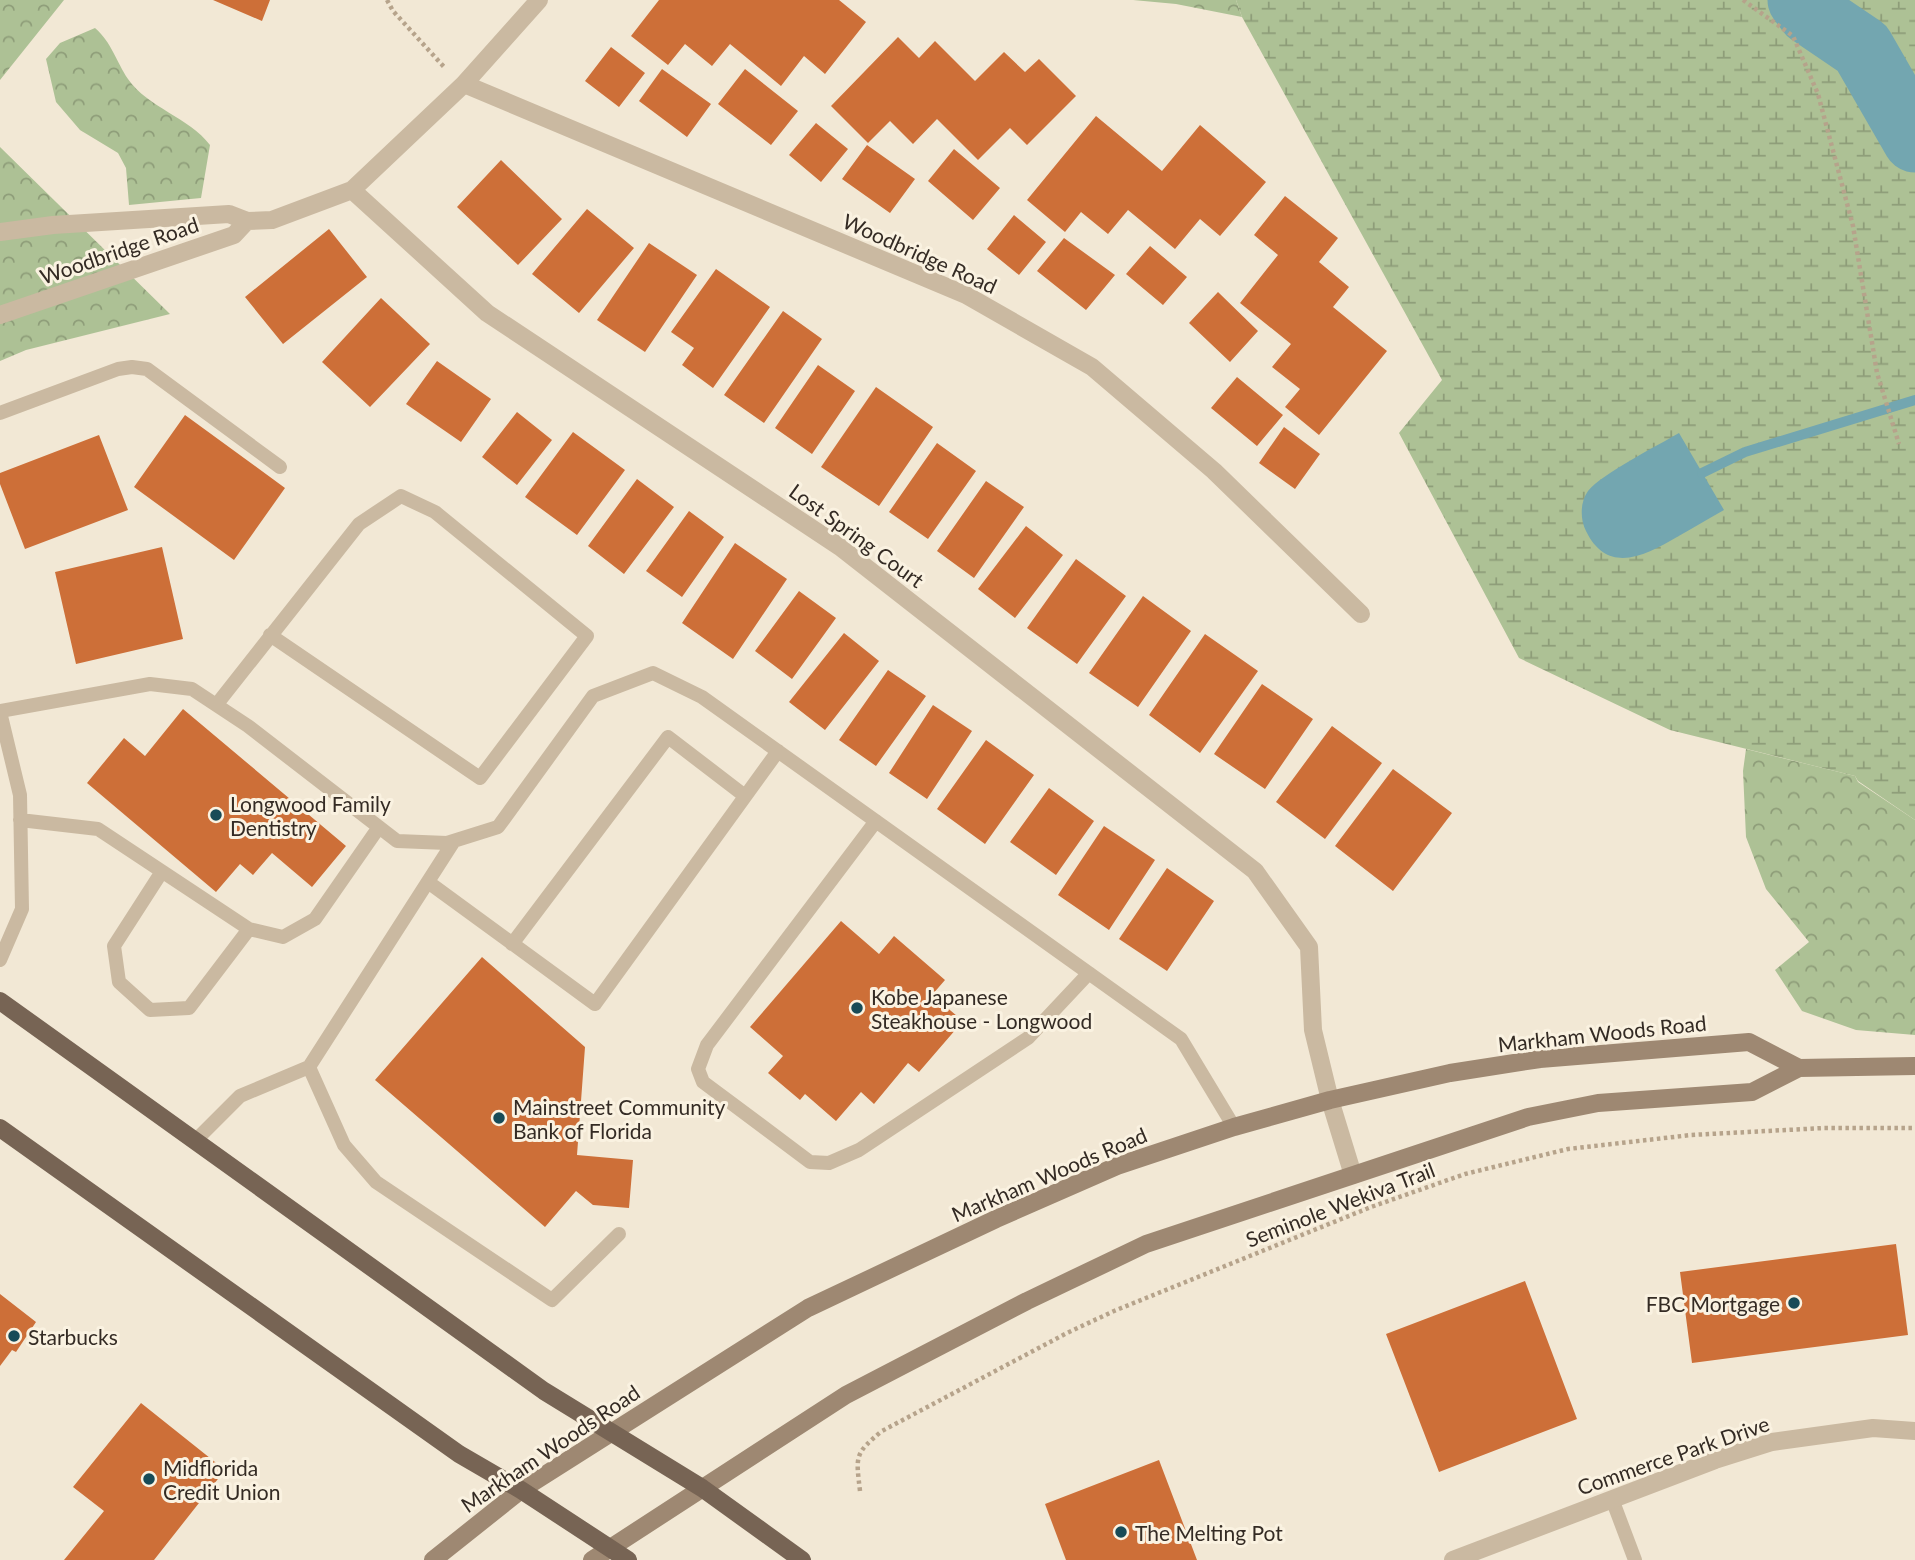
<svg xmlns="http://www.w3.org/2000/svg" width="1915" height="1560" font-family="Lato,sans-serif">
	<defs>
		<pattern id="forest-crowns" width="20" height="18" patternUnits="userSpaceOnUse" patternTransform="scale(1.75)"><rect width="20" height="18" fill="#adc195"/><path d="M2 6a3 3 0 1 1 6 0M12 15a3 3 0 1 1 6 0" fill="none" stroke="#8e9d79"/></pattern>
		<pattern id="wetland-marsh" width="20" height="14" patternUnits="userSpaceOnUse" patternTransform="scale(1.75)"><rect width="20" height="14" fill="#adc195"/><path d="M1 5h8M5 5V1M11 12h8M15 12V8" fill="none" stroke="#8e9d79"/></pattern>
	</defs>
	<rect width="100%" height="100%" fill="#f2e8d5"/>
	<path fill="url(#forest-crowns)" d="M0 0H64L0 80Z
		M1133 0H1236L1242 17 1176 4Z
		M95 28C112 43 116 61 128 79 148 108 189 117 210 145L201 198 129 205 126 168 118 153 80 130 56 102 46 59 60 43Z
		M0 147 170 314 26 350 0 361Z
		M1746 749 1855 776 1858 782 1915 820V1035L1856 1030 1802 1011 1775 970 1809 942 1766 889 1746 837 1743 771Z"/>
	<path fill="url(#wetland-marsh)" d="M1236 0H1915V820L1858 781 1855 776 1670 730 1519 658 1399 433 1442 380 1242 17Z"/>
	<path fill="#73a6b0" d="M1679 433 1724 510C1708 519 1693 528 1677 537 1646 555 1608 576 1586 531 1580 519 1580 502 1588 491 1603 473 1657 446 1679 433Z"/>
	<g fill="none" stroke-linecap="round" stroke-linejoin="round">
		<path stroke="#73a6b0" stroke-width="10" d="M1702 473 1745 452 1915 400"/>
		<path stroke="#73a6b0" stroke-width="65" d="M1800 0 1809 12 1862 48 1915 140"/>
	</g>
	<path fill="#cd6f38" d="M213 0H270L262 21Z
		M659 0H839L866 22 825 74 804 56 781 86 730 44 712 66 685 44 668 65 631 36Z
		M898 37 919 58 935 41 975 81 1004 52 1025 72 1039 59 1076 96 1027 145 1010 128 978 160 937 119 913 144 890 121 868 143 831 106Z
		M611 47 645 73 619 107 585 81Z
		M662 69 711 104 687 137 639 101Z
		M745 69 798 111 771 145 718 104Z
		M1096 116 1162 171 1200 125 1266 182 1220 236 1200 219 1175 249 1128 210 1108 234 1081 212 1065 232 1027 200Z
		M816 123 848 149 821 182 789 155Z
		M867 145 915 179 890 213 842 179Z
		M954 149 1000 188 973 220 928 181Z
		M501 160 562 219 518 265 457 207Z
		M1285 196 1338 238 1319 262 1349 287 1333 307 1387 351 1319 435 1285 407 1300 389 1272 367 1291 344 1240 303 1278 255 1254 235Z
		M587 209 634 248 579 313 532 274Z
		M1014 215 1046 242 1019 275 987 249Z
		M329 229 367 277 283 344 245 297Z
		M1064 238 1115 275 1086 310 1037 271Z
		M649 243 697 275 645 352 597 320Z
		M1150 246 1187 277 1163 305 1126 274Z
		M716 269 770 307 713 388 682 365 694 348 671 332Z
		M1218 292 1258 331 1230 362 1189 323Z
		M381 298 430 344 370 407 322 362Z
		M783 311 822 339 764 423 724 395Z
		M437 361 491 399 461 442 406 404Z
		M818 365 855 391 812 454 775 428Z
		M1237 377 1283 415 1257 446 1211 408Z
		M876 387 933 427 879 506 821 467Z
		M517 412 552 440 517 485 482 457Z
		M185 415 285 488 234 560 134 487Z
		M1284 427 1320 454 1295 489 1259 463Z
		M573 432 625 470 577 535 525 497Z
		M99 435 128 510 25 549 0 484V473Z
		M937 443 976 471 928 539 889 512Z
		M637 479 674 507 624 574 588 546Z
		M986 481 1024 507 974 578 937 551Z
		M689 511 724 537 682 597 646 571Z
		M1026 526 1063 555 1015 618 978 589Z
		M735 543 787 579 733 659 682 623Z
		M162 547 183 639 76 664 55 572Z
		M1076 559 1126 596 1077 664 1027 628Z
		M799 591 836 618 792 679 755 651Z
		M1143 596 1191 631 1138 707 1089 673Z
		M844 633 879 661 825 730 789 702Z
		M1205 634 1258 671 1200 753 1149 715Z
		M888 670 926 696 876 766 839 740Z
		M1262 684 1313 719 1265 789 1214 754Z
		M933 705 972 731 927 799 889 773Z
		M183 709 346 846 312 887 272 853 253 875 240 864 216 892 87 783 124 738 145 756Z
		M1332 726 1382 763 1325 839 1276 802Z
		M986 740 1034 775 985 844 937 809Z
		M1393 769 1452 813 1393 891 1335 846Z
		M1049 788 1094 821 1056 875 1010 842Z
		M1104 826 1155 860 1109 930 1058 895Z
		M1167 868 1214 901 1167 971 1119 939Z
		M841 921 879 954 894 936 945 980 932 995 963 1021 919 1072 908 1063 874 1104 861 1092 836 1121 805 1094 800 1100 768 1073 783 1056 750 1027Z
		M482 957 585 1047 577 1155 633 1160 629 1208 593 1205 576 1191 545 1227 375 1080Z
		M1896 1244 1908 1335 1692 1363 1680 1272Z
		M1525 1281 1577 1419 1439 1472 1386 1334Z
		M0 1294 36 1322 16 1352 12 1350 0 1366Z
		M141 1403 225 1470 154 1560H64L104 1511 73 1487Z
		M1159 1460 1197 1560H1066L1045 1504Z"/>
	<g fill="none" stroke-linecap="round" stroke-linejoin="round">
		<path stroke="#b6a38b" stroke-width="4.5" stroke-dasharray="3.5 3.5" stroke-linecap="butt" d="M387 0 393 11 445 68
			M1743 0 1793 36 1818 94 1853 226 1877 373 1899 444
			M860 1491C856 1456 854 1454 882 1431L1067 1333 1114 1311 1371 1207 1465 1174 1568 1149 1691 1135 1824 1128H1915"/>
		<path stroke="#cab9a1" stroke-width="14" d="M0 413 118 369 132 367 147 369 280 467
			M217 704 359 524 401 496 435 512 587 636 480 778 270 635
			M0 711 150 684 192 689 248 726 397 841 447 843 498 827 593 696 653 673 702 697 1181 1039 1234 1127
			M0 712 20 795 22 909 0 960
			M20 820 98 829 249 929 283 937 315 919 379 827
			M876 821 707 1045 698 1069 703 1082 810 1162 829 1163 859 1150 1028 1038 1089 973
			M454 841 309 1067 344 1145 376 1182 552 1300 619 1234
			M161 873 114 946 119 982 150 1010 189 1008 249 929
			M428 882 595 1004 778 751
			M512 944 668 737 745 796
			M195 1141 240 1096 309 1067
			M1612 1499 1635 1560"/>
		<path stroke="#cab9a1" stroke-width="18" d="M464 84 966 295 1092 367 1214 471 1361 614
			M352 190 487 313 840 547 1255 871 1309 947 1313 1030 1330 1100 1353 1175
			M0 232 53 225 229 214 247 221 272 220 352 190 464 84 539 0
			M0 315 234 235 247 221
			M1453 1560 1715 1460 1772 1442 1873 1428 1915 1431"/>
		<path stroke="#9e8872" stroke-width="18" d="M433 1560 521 1490 808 1308 996 1219 1117 1166 1234 1127 1330 1100 1450 1073 1540 1059 1749 1042 1799 1068
			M592 1560 846 1395 1027 1301 1146 1244 1528 1117 1598 1103 1752 1092 1799 1068 1915 1066"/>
		<path stroke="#776454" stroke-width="18" d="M0 1001 544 1391 702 1488 802 1560
			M0 1128 459 1454 521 1490 628 1560"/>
	</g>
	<g fill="#184b57" stroke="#faf2e1" stroke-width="2.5">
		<circle cx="216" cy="815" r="7"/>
		<circle cx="857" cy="1008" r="7"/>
		<circle cx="499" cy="1118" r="7"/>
		<circle cx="1794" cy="1303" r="7"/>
		<circle cx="14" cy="1336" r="7"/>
		<circle cx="149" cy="1479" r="7"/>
		<circle cx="1121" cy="1532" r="7"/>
	</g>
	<g text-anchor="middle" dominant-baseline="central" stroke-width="6" stroke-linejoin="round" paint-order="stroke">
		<g font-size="21" fill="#342b24" stroke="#faf2e1">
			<text transform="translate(119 250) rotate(-19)">Woodbridge Road</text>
			<text transform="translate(920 253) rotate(24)">Woodbridge Road</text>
			<text transform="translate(857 535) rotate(36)">Lost Spring Court</text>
			<text transform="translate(1602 1033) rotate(-6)">Markham Woods Road</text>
			<text transform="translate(1049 1174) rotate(-23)">Markham Woods Road</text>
			<text transform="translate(1340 1204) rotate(-21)">Seminole Wekiva Trail</text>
			<text transform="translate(550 1448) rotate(-34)">Markham Woods Road</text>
			<text transform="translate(1673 1455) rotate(-19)">Commerce Park Drive</text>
		</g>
		<g font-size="21" fill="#342b24" stroke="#faf2e1" text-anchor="start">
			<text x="230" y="803">Longwood Family<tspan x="230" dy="24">Dentistry</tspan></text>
			<text x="871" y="996">Kobe Japanese<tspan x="871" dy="24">Steakhouse - Longwood</tspan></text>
			<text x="513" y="1106">Mainstreet Community<tspan x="513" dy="24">Bank of Florida</tspan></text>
			<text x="1780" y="1303" text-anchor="end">FBC Mortgage</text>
			<text x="28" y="1336">Starbucks</text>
			<text x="163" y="1467">Midflorida<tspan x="163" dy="24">Credit Union</tspan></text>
			<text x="1135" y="1532">The Melting Pot</text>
		</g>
	</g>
</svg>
